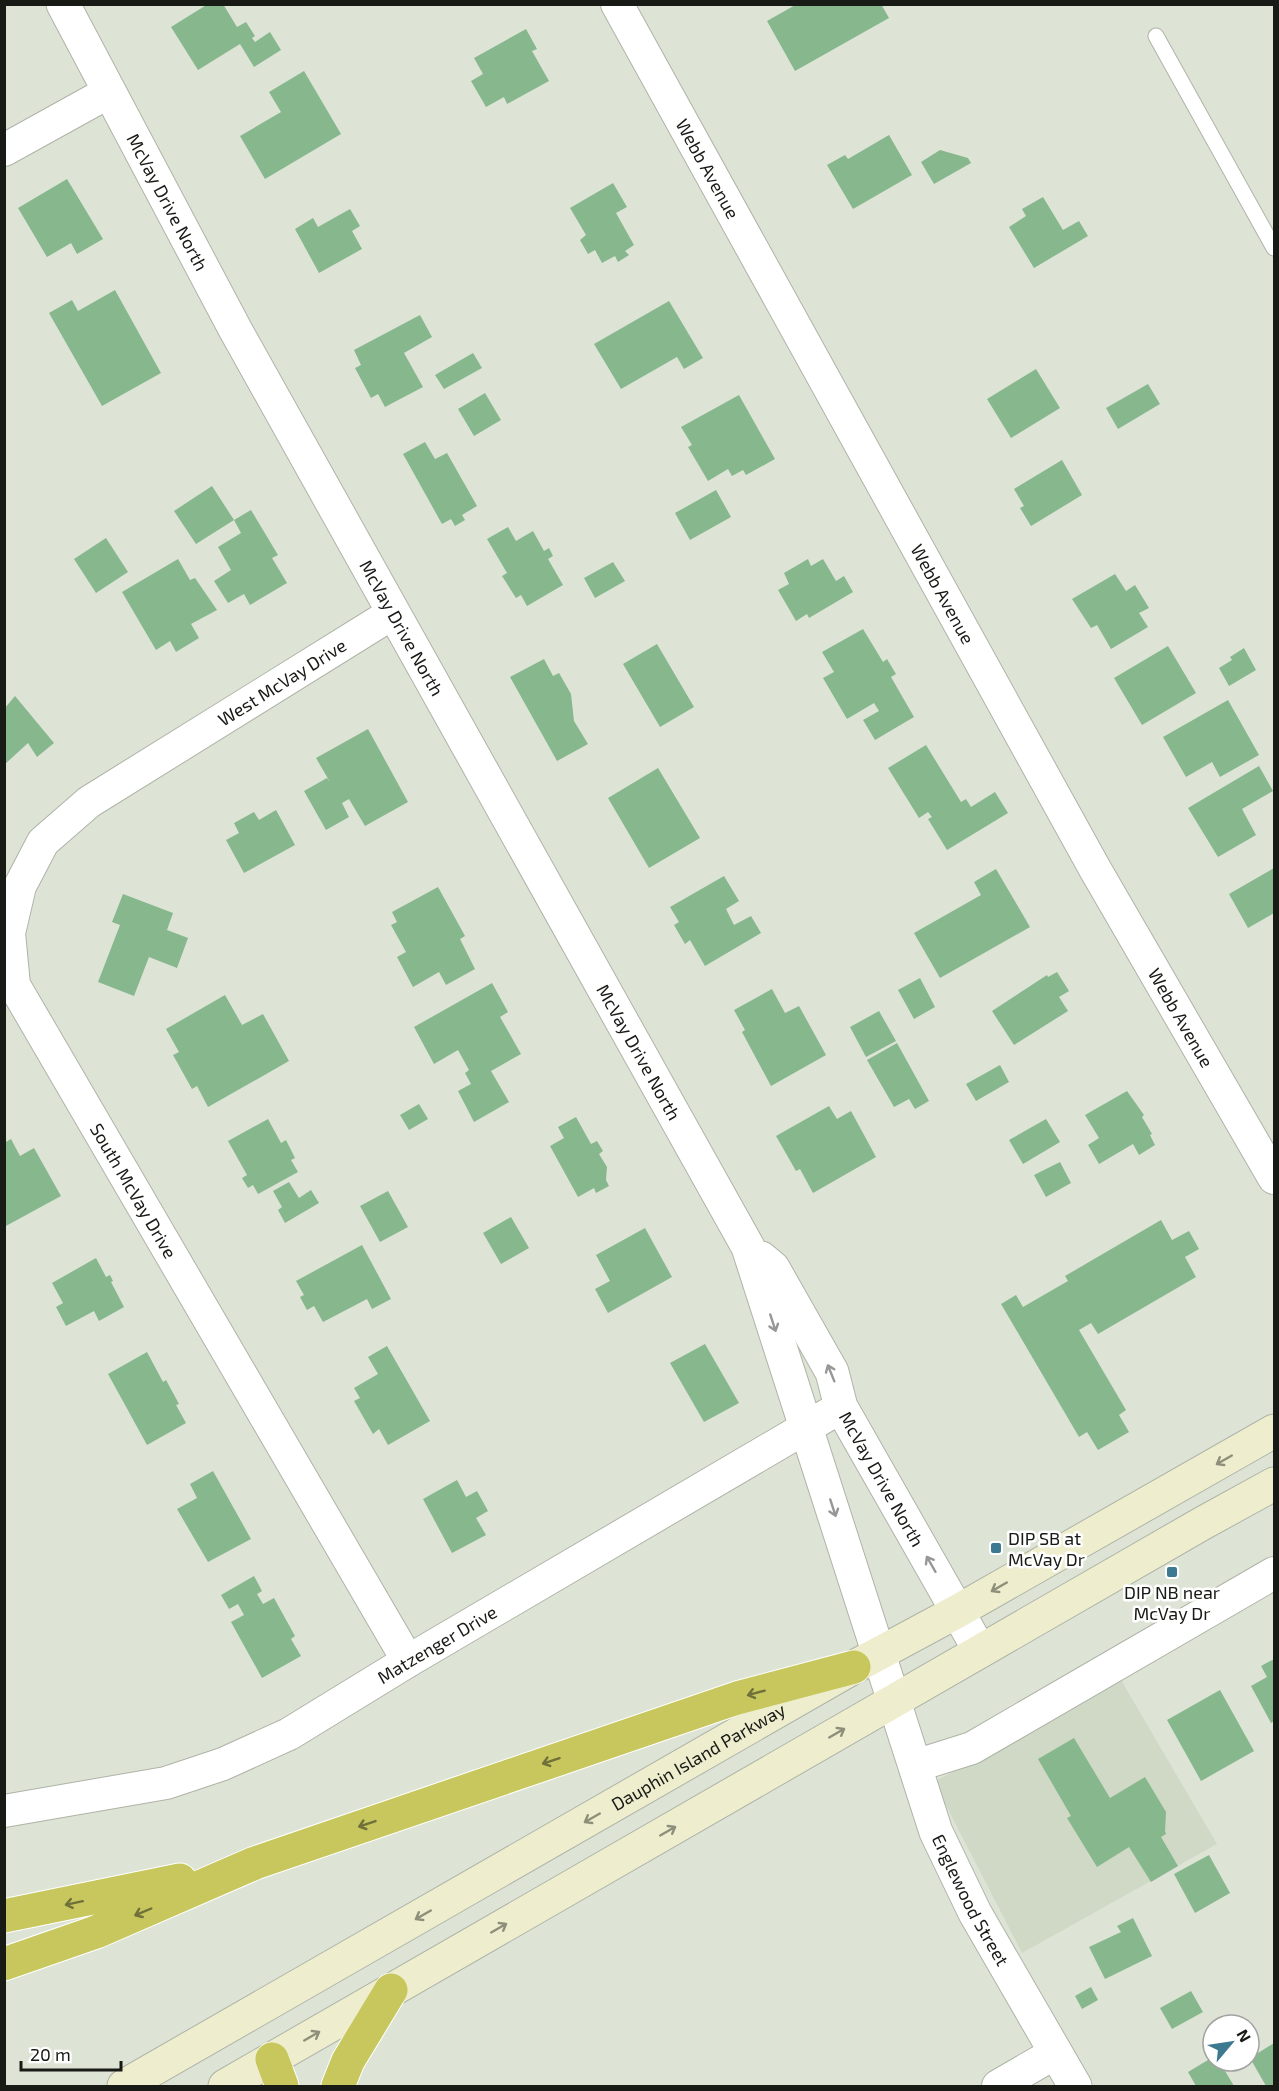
<svg xmlns="http://www.w3.org/2000/svg" width="1279" height="2091" font-family="'Exo 2',sans-serif">
	<rect width="100%" height="100%" fill="#dde4d6"/>
	<path fill="#cfd9c5" d="M1121 1680 1217 1844 1022 1953 934 1782Z"/>
	<path fill="#87b78c" d="M208 4H223L237 27 246 22 255 36 252 38 255 42 270 32 281 50 254 67 240 44 198 70 171 27Z
		M797 4H881L889 18 795 71 767 21Z
		M526 29 537 49 532 51 549 81 507 104 504 97 486 107 471 81 483 74 474 58Z
		M304 71 341 134 265 179 240 136 281 112 269 92Z
		M889 135 912 175 853 209 827 165 845 155 848 159Z
		M940 150 968 158 971 163 934 184 921 162Z
		M67 179 103 239 77 254 71 243 47 257 18 208Z
		M613 183 627 207 616 213 634 245 625 251 629 255 618 262 615 256 602 263 595 250 588 254 580 240 586 235 570 208Z
		M1043 197 1063 230 1079 221 1088 236 1034 268 1009 227 1026 216 1022 209Z
		M350 209 360 226 352 231 362 249 319 273 295 229 313 218 318 227Z
		M115 290 161 373 102 406 49 313 72 300 78 311Z
		M669 301 703 358 684 369 677 357 621 389 594 344Z
		M420 315 432 337 404 353 423 387 385 407 378 394 371 398 355 368 361 365 354 350Z
		M473 353 482 368 444 389 435 375Z
		M1036 369 1060 408 1011 438 987 399Z
		M1148 384 1160 404 1118 429 1106 408Z
		M485 393 501 420 474 436 458 409Z
		M739 395 775 459 746 475 743 470 732 476 728 469 708 481 688 447 692 445 681 427Z
		M425 442 435 459 447 453 477 506 462 515 465 520 455 526 451 519 442 524 403 454Z
		M1062 460 1082 495 1031 526 1020 508 1024 506 1014 489Z
		M212 486 234 520 196 544 174 511Z
		M716 490 731 517 690 540 675 513Z
		M251 510 278 555 272 558 287 583 250 605 244 594 228 603 214 581 231 570 218 547 241 533 234 520Z
		M508 527 516 541 533 531 544 551 549 548 553 556 548 559 563 585 527 606 521 595 516 598 502 576 507 573 487 539Z
		M106 538 128 572 96 593 74 559Z
		M178 559 190 580 195 578 217 610 191 624 199 638 176 652 170 641 156 650 122 592Z
		M808 559 811 566 823 559 836 581 844 576 853 592 809 618 807 614 796 621 778 590 789 584 784 573Z
		M613 562 625 581 595 598 584 578Z
		M1115 574 1126 591 1135 585 1149 608 1139 613 1148 627 1111 649 1097 625 1091 628 1072 599Z
		M863 629 883 662 887 659 896 674 891 677 914 717 875 740 863 720 879 711 874 703 847 719 823 678 834 672 822 652Z
		M657 644 694 707 660 727 623 664Z
		M1168 646 1196 693 1142 725 1114 678Z
		M1244 648 1256 670 1229 686 1219 668 1232 660 1230 657Z
		M544 659 553 676 559 673 571 694 574 721 588 744 557 761 510 677Z
		M15 696 54 743 37 757 28 743 4 765V709Z
		M1228 700 1259 755 1220 777 1212 762 1186 777 1163 737Z
		M368 729 408 802 365 826 349 799 342 803 349 817 326 830 304 791 327 778 330 782 316 758Z
		M926 745 961 802 966 799 971 807 995 792 1008 813 947 850 928 819 932 817 928 812 919 818 888 768Z
		M1259 766 1273 791 1242 809 1256 835 1218 857 1188 808Z
		M658 768 700 838 649 868 608 798Z
		M276 810 295 845 244 873 226 840 239 833 234 823 254 812 259 820Z
		M1274 868V913L1248 928 1229 894Z
		M996 869 1030 927 940 978 914 933 981 895 974 882Z
		M724 876 739 901 726 909 734 925 751 916 761 933 705 966 690 940 685 944 674 925 679 922 670 907Z
		M438 887 465 936 460 939 475 969 446 985 439 972 413 987 397 957 406 952 391 925 397 922 392 912Z
		M123 894 173 913 167 930 188 938 177 968 149 957 134 996 98 982 120 925 112 922Z
		M1057 972 1069 991 1059 997 1068 1011 1014 1045 992 1011 1047 975 1048 977Z
		M920 978 935 1007 914 1019 898 990Z
		M492 983 508 1012 500 1017 521 1054 491 1071 509 1102 474 1122 458 1091 471 1084 465 1073 469 1070 458 1050 434 1064 414 1027Z
		M772 989 785 1013 799 1006 826 1055 771 1086 742 1032 745 1030 734 1010Z
		M225 995 242 1025 263 1014 289 1061 208 1107 197 1086 192 1089 173 1055 179 1052 166 1029Z
		M879 1011 896 1041 866 1057 850 1027Z
		M897 1043 929 1101 915 1109 909 1099 894 1107 867 1060Z
		M1000 1065 1009 1082 976 1101 966 1084Z
		M1127 1091 1144 1115 1142 1117 1152 1134 1150 1135 1155 1145 1139 1155 1133 1144 1099 1164 1088 1145 1099 1138 1085 1115Z
		M419 1104 428 1119 409 1130 400 1115Z
		M829 1106 837 1119 851 1111 876 1157 813 1193 800 1169 796 1171 776 1136Z
		M576 1117 591 1144 597 1141 603 1151 599 1154 607 1167 606 1180 609 1186 596 1193 594 1188 578 1197 550 1146 564 1138 558 1127Z
		M268 1119 281 1143 286 1140 295 1158 291 1160 298 1172 258 1194 253 1185 248 1188 242 1178 247 1175 228 1141Z
		M1046 1119 1060 1142 1023 1164 1009 1140Z
		M11 1139 20 1156 34 1148 61 1196 4 1227V1143Z
		M1060 1162 1071 1183 1046 1197 1034 1175Z
		M289 1182 299 1198 311 1190 319 1203 285 1223 278 1210 282 1207 273 1191Z
		M388 1191 408 1227 380 1242 360 1206Z
		M511 1217 529 1248 501 1264 483 1233Z
		M1161 1220 1172 1240 1189 1231 1199 1249 1185 1257 1196 1277 1098 1334 1091 1323 1079 1330 1126 1410 1119 1415 1129 1432 1098 1450 1087 1432 1079 1437 1001 1304 1016 1295 1023 1307 1068 1281 1065 1276Z
		M645 1228 672 1277 608 1313 595 1289 610 1281 596 1255Z
		M362 1245 391 1299 372 1309 367 1299 323 1322 314 1306 307 1310 300 1297 304 1295 296 1281Z
		M96 1258 106 1277 110 1275 113 1281 111 1282 124 1307 99 1321 94 1311 66 1326 56 1307 63 1303 52 1283Z
		M705 1344 739 1403 704 1422 670 1363Z
		M387 1346 430 1421 388 1445 379 1429 373 1434 354 1401 360 1398 354 1388 378 1374 368 1357Z
		M147 1352 163 1382 166 1380 179 1404 176 1405 186 1423 147 1445 108 1374Z
		M213 1471 251 1539 208 1562 177 1509 197 1498 190 1484Z
		M457 1480 466 1497 477 1491 488 1511 476 1518 486 1535 452 1553 423 1499Z
		M254 1576 262 1591 257 1594 263 1604 274 1598 295 1636 291 1639 301 1656 262 1678 231 1622 244 1615 238 1604 229 1609 221 1595Z
		M1274 1659V1721L1271 1723 1251 1686 1267 1677 1261 1666Z
		M1220 1690 1254 1751 1201 1781 1167 1720Z
		M1074 1738 1110 1798 1145 1777 1166 1812 1165 1831 1166 1834 1161 1837 1178 1866 1151 1882 1129 1847 1097 1867 1067 1818 1071 1816 1038 1759Z
		M1209 1855 1230 1893 1195 1913 1174 1874Z
		M1133 1918 1152 1956 1105 1979 1089 1947 1121 1932 1117 1926Z
		M1091 1987 1098 2000 1082 2009 1075 1996Z
		M1191 1991 1203 2012 1172 2029 1160 2008Z
		M1274 2043V2086H1266L1250 2058Z
		M1213 2057V2061H1219L1234 2086H1196L1188 2072Z"/>
	<g fill="none" stroke-linecap="round" stroke-linejoin="round">
		<g stroke="#aeb4a7" stroke-width="17">
			<path id="service" d="M1156 36 1274 248"/>
		</g>
		<g stroke="#aeb4a7" stroke-width="34">
			<g id="minor">
				<path id="s1" d="M617 4 1095 869 1274 1178"/>
				<path d="M4 150 109 92"/>
				<path id="s2" d="M393 613 89 802 43 842 20 886 9 933 14 985 408 1661"/>
				<path d="M915 1766 972 1748 1274 1573"/>
				<path id="s3" d="M4 1811 166 1783 223 1764 289 1734 408 1661 841 1407"/>
				<path d="M998 2086 1055 2053"/>
			</g>
		</g>
		<g stroke="#aeb4a7" stroke-width="35">
			<g id="tertiary">
				<path id="s4" d="M63 4 235 329 748 1247 936 1832 975 1913 1075 2086"/>
				<path id="s5" d="M761 1258 773 1268 832 1372 841 1407 980 1651"/>
			</g>
		</g>
		<g stroke="#aeb4a7" stroke-width="35">
			<g id="secondary">
				<path id="s6" d="M124 2086 854 1667 958 1611 1274 1431"/>
				<path d="M225 2086 1203 1523 1274 1484"/>
			</g>
		</g>
		<g stroke="#fff" stroke-width="35">
			<path id="motorway" d="M4 1916 180 1880
				M4 1964 96 1932 255 1863 737 1698 854 1667
				M272 2059 282 2086
				M338 2086 348 2061 391 1990"/>
		</g>
		<use href="#service" stroke="#fff" stroke-width="15"/>
		<use href="#minor" stroke="#fff" stroke-width="32"/>
		<use href="#tertiary" stroke="#fff" stroke-width="33"/>
		<use href="#secondary" stroke="#eeeece" stroke-width="33"/>
		<use href="#motorway" stroke="#c7c75d" stroke-width="33"/>
	</g>
	<defs><path id="oneway-shaft" d="M-6 0H5M1.5-3L5.5 0L1.5 3" fill="none" stroke-width="1.6" stroke-linecap="round" stroke-linejoin="round" transform="scale(1.5)"/></defs>
	<g stroke="#979896">
		<use href="#oneway-shaft" transform="translate(773 1323) rotate(72)"/>
		<use href="#oneway-shaft" transform="translate(831 1373) rotate(-112)"/>
		<use href="#oneway-shaft" transform="translate(833 1508) rotate(72)"/>
		<use href="#oneway-shaft" transform="translate(931 1564) rotate(-120)"/>
	</g>
	<g stroke="#8e8f7b">
		<use href="#oneway-shaft" transform="translate(1224 1460) rotate(150)"/>
		<use href="#oneway-shaft" transform="translate(999 1587) rotate(150)"/>
		<use href="#oneway-shaft" transform="translate(837 1733) rotate(-30)"/>
		<use href="#oneway-shaft" transform="translate(592 1818) rotate(150)"/>
		<use href="#oneway-shaft" transform="translate(668 1831) rotate(-30)"/>
		<use href="#oneway-shaft" transform="translate(423 1915) rotate(150)"/>
		<use href="#oneway-shaft" transform="translate(499 1928) rotate(-30)"/>
		<use href="#oneway-shaft" transform="translate(312 2036) rotate(-30)"/>
	</g>
	<g stroke="#70703a">
		<use href="#oneway-shaft" transform="translate(756 1693) rotate(165)"/>
		<use href="#oneway-shaft" transform="translate(551 1761) rotate(162)"/>
		<use href="#oneway-shaft" transform="translate(367 1824) rotate(161)"/>
		<use href="#oneway-shaft" transform="translate(74 1903) rotate(168)"/>
		<use href="#oneway-shaft" transform="translate(143 1912) rotate(157)"/>
	</g>
	<g fill="#3d7990" stroke="#fff" stroke-width="2">
		<rect x="990" y="1542" width="12" height="12" rx="3"/>
		<rect x="1166" y="1566" width="12" height="12" rx="3"/>
	</g>
	<g text-anchor="middle" dominant-baseline="central" stroke-width="5" stroke-linejoin="round" paint-order="stroke">
		<g font-size="18" fill="#181a16" stroke="#fff">
			<text stroke="none"><textPath href="#s1" startOffset="188">Webb Avenue</textPath></text>
			<text stroke="none"><textPath href="#s4" startOffset="224">McVay Drive North</textPath></text>
			<text stroke="none"><textPath href="#s1" startOffset="674">Webb Avenue</textPath></text>
			<text stroke="none"><textPath href="#s4" startOffset="710">McVay Drive North</textPath></text>
			<text transform="translate(282 682) rotate(-32)">West McVay Drive</text>
			<text stroke="none"><textPath href="#s1" startOffset="1160">Webb Avenue</textPath></text>
			<text stroke="none"><textPath href="#s4" startOffset="1196">McVay Drive North</textPath></text>
			<text stroke="none"><textPath href="#s2" startOffset="807">South McVay Drive</textPath></text>
			<text stroke="none"><textPath href="#s5" startOffset="254">McVay Drive North</textPath></text>
			<text stroke="none"><textPath href="#s3" startOffset="470">Matzenger Drive</textPath></text>
			<text stroke="none"><textPath href="#s6" startOffset="662">Dauphin Island Parkway</textPath></text>
			<text stroke="none"><textPath href="#s4" startOffset="2110">Englewood Street</textPath></text>
		</g>
		<g font-size="18" fill="#181a16" stroke="#fff" text-anchor="start">
			<text x="1008" y="1538">DIP SB at<tspan x="1008" dy="21">McVay Dr</tspan></text>
			<text x="1172" y="1592" text-anchor="middle">DIP NB near<tspan x="1172" dy="21">McVay Dr</tspan></text>
		</g>
	</g>
	<rect width="1279" height="2091" fill="none" stroke="#181a16" stroke-width="12"/>
	<g transform="translate(1231 2043) rotate(61)"><circle r="28" fill="#ffffff" stroke="#a3a3a2" stroke-width="1.5"/>
	<path d="M0-4.5L10 22L0 15L-10 22Z" fill="#3d7990"/>
	<text y="-9" font-size="16" font-weight="bold" text-anchor="middle" fill="#181a16">N</text>
	</g>
	<path d="M21 2061v9h100v-9" fill="none" stroke="#181a16" stroke-width="3"/>
	<text x="30" y="2061" font-size="18" fill="#181a16" stroke="#ffffff" stroke-width="4.5" paint-order="stroke">20 m</text>
</svg>
